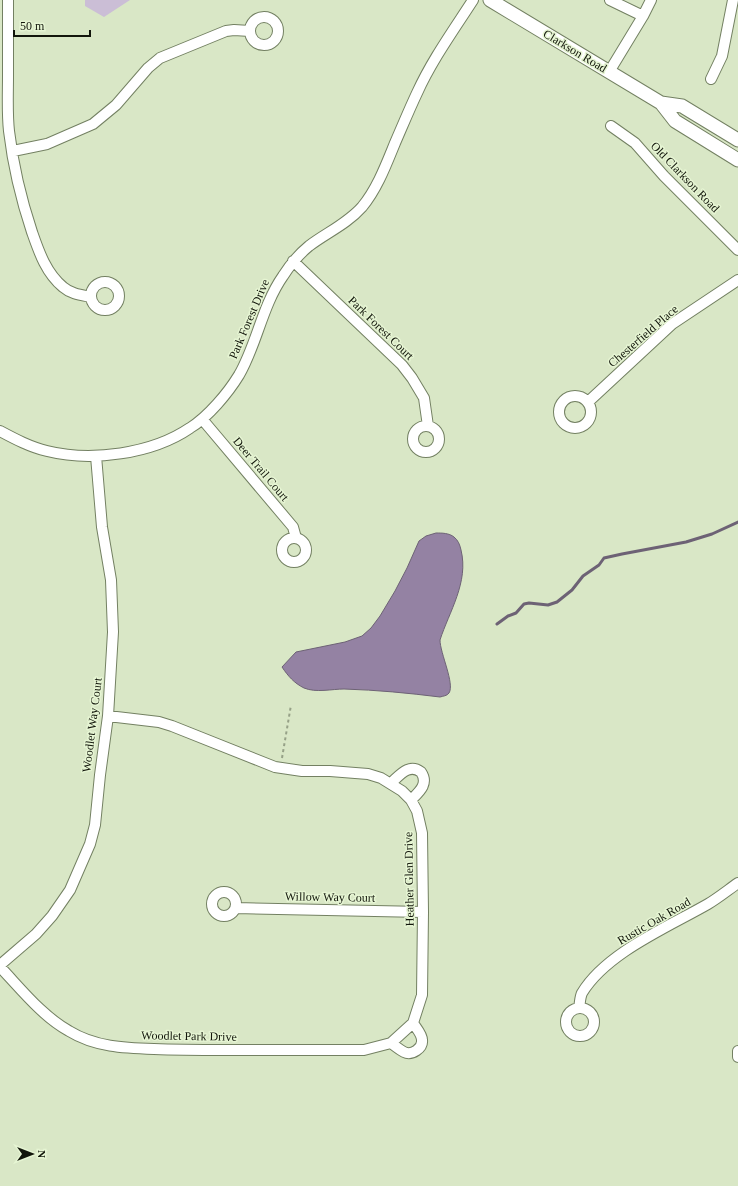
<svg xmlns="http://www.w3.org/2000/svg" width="738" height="1186" font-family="Georgia,serif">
	<rect width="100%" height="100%" fill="#d9e7c6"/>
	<path fill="#cbbed6" d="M85 0H130L104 17 85 6Z"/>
	<path fill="#9482a3" stroke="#6d6275" d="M436 533C442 533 449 533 454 537 458 540 460 545 461 550 469 582 449 612 440 640 440 653 455 684 449 693 447 696 443 696 440 697 408 693 377 690 344 689 332 689 316 693 304 688 294 683 288 676 282 667L296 652 345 642 362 636 371 628 380 616 395 591 407 568 419 541 426 536Z"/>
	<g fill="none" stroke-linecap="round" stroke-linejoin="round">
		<path stroke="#6d6275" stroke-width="3" d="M497 624 508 616 516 613 524 604 529 603 548 605 557 602 572 590 583 576 599 565 604 558 622 554 686 542 712 534 738 522"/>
		<g stroke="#738062" stroke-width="12">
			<path id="minor" d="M8 0C8 25 8 51 8 76 8 94 7 113 9 131 13 165 21 199 32 232 39 252 46 273 63 287 71 294 81 295 91 297
				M610 0 643 16
				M250 31a14 14 0 1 1 28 0a14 14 0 1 1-28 0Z
				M609 72 643 16 651 0
				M711 79 722 56 733 0
				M611 126 635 143 664 176 738 250
				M13 151 47 144 93 124 116 105 148 68 160 58 226 31 234 30 250 31
				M293 261 402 365 412 378 424 398 428 426
				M91 296a14 14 0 1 1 28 0a14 14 0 1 1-28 0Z
				M559 412a16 16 0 1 1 32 0a16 16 0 1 1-32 0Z
				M588 402 672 324 738 280
				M202 419 293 527 296 538
				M413 439a13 13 0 1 1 26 0a13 13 0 1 1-26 0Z
				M0 431C15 439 30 447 47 451 91 462 152 454 190 428 208 417 228 393 239 375 257 344 262 306 283 276 290 265 298 255 309 246 326 233 347 224 362 207 377 189 386 165 395 143 402 127 409 110 417 93 432 60 453 31 473 0
				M282 550a12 12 0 1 1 24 0a12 12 0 1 1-24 0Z
				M391 783C400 775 409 763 421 772 429 784 419 792 411 800
				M212 904a12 12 0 1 1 24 0a12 12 0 1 1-24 0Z
				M236 908 423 912
				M0 965 36 934 52 916 70 890 90 844 95 825 100 775 108 716 113 632 111 580 102 527 96 456
				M0 967C21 989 42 1016 69 1031 95 1047 124 1048 154 1049 178 1050 202 1050 227 1050 272 1050 318 1050 364 1050L391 1043 413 1023 422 995 423 912 422 833 417 811 411 800 402 791 381 778 368 774 330 771H302L275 767 172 726 159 722 108 716
				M566 1022a14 14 0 1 1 28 0a14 14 0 1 1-28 0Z
				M579 1008C580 1003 580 997 582 993 606 953 668 927 708 904 718 898 728 890 738 883
				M391 1043C395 1046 400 1050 404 1052 412 1056 423 1048 422 1040 422 1034 416 1028 413 1023
				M738 1051V1057"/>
		</g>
		<g stroke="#738062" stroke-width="15">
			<path id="major" d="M490 0 661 103 675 121 738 160
				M661 103 682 106 738 140"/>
		</g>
		<path stroke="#96a187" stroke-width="2" stroke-dasharray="3 3" stroke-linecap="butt" d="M282 758 291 705"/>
		<use href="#minor" stroke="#fff" stroke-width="10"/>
		<use href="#major" stroke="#fff" stroke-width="13"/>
	</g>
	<g text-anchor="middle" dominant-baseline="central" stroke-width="3" stroke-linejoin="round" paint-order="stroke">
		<g font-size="12" fill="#12160b" stroke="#e6f5d3">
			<text transform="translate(575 51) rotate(31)">Clarkson Road</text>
			<text transform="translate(685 177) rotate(46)">Old Clarkson Road</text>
			<text transform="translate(249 319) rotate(-67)">Park Forest Drive</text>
			<text transform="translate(381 328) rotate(44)">Park Forest Court</text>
			<text transform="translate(643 336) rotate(-41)">Chesterfield Place</text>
			<text transform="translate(261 469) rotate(50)">Deer Trail Court</text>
			<text transform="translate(92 725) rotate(-83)">Woodlet Way Court</text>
			<text transform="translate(409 879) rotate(-91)">Heather Glen Drive</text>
			<text transform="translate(330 897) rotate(1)">Willow Way Court</text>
			<text transform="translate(654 921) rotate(-30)">Rustic Oak Road</text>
			<text transform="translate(189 1036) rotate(1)">Woodlet Park Drive</text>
		</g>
	</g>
	<g transform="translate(32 1154) rotate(90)" stroke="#e6f5d3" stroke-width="3" paint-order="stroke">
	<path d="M0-3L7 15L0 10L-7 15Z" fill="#12160b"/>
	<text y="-6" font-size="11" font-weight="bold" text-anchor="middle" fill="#12160b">N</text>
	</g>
	<path d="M14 30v6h76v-6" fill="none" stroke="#12160b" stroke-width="2"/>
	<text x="20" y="30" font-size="12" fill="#12160b" stroke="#e6f5d3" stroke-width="3" paint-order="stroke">50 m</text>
</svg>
